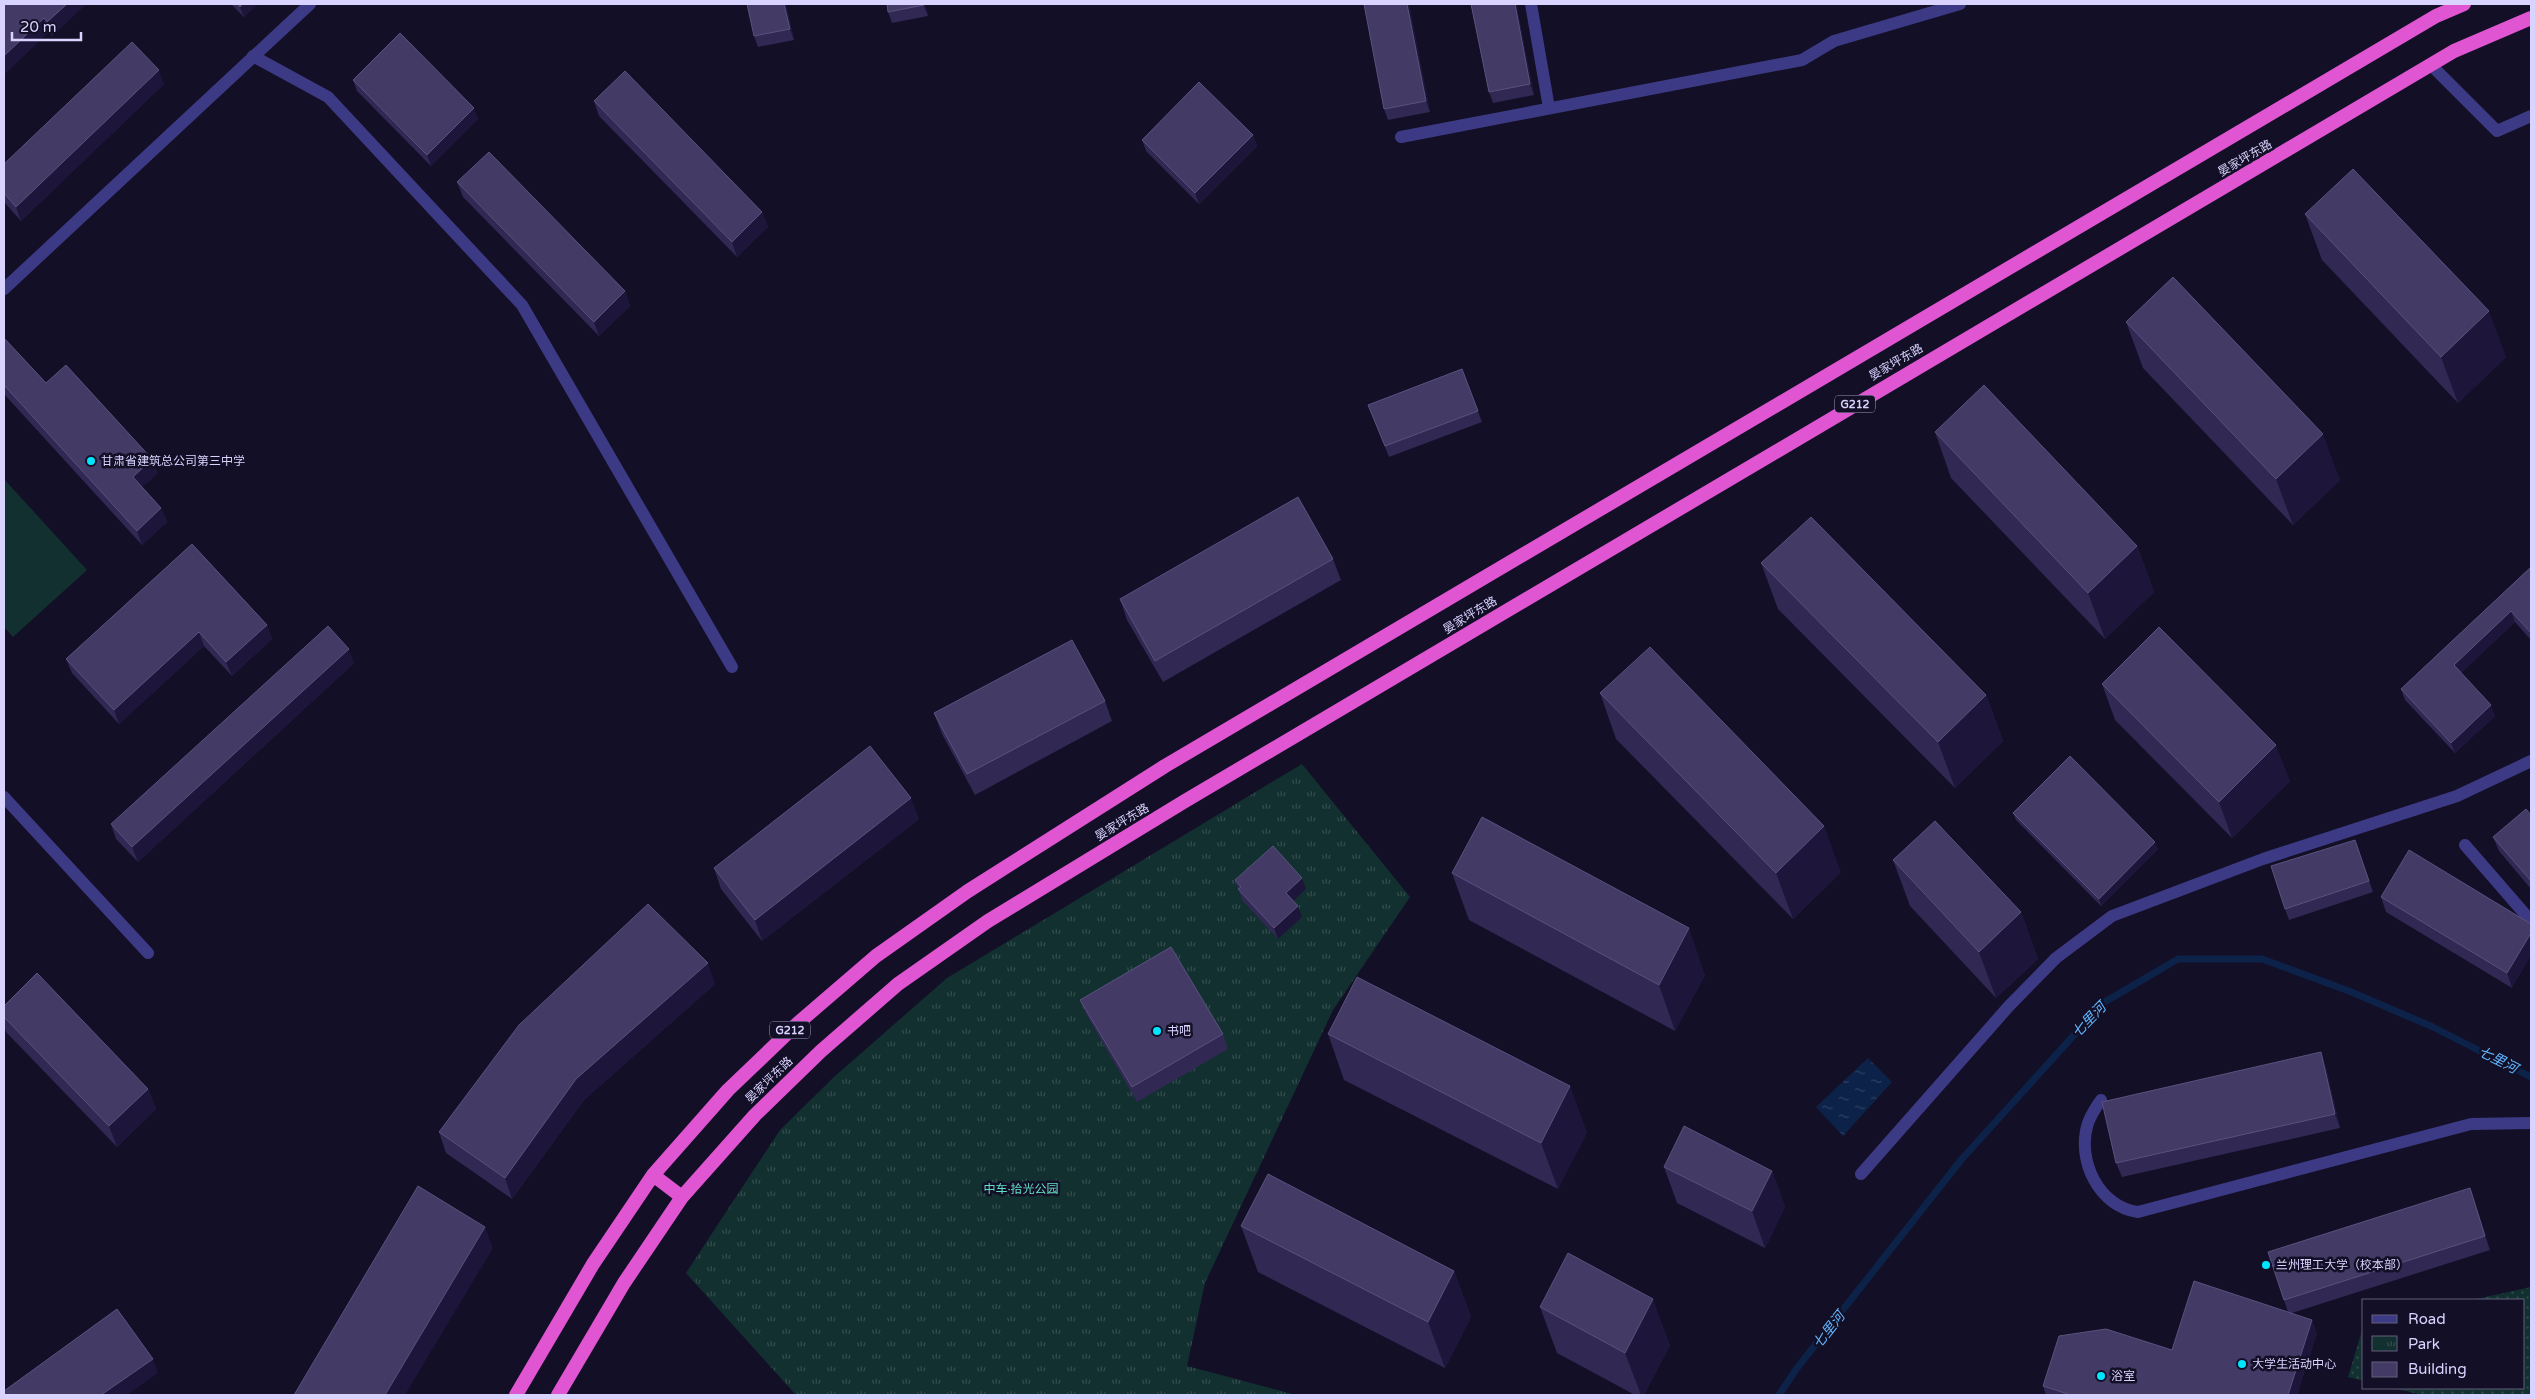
<svg xmlns="http://www.w3.org/2000/svg" width="2535" height="1399" font-family="'Varela Round','Noto Sans SC',sans-serif">
	<defs>
		<pattern id="grass-dots" width="8" height="8" patternUnits="userSpaceOnUse" patternTransform="scale(1.25)"><rect width="8" height="8" fill="#12302f"/><path d="M2 2h.1M6 6h.1" fill="none" stroke="#344d4e" stroke-width="1.8" stroke-linecap="round"/></pattern>
		<pattern id="park-tufts" width="24" height="20" patternUnits="userSpaceOnUse" patternTransform="scale(1.25)"><rect width="24" height="20" fill="#12302f"/><path d="M3 7l-1-3M5 7V3M7 7l1-3M15 17l-1-3M17 17v-4M19 17l1-3" fill="none" stroke="#344d4e"/></pattern>
		<pattern id="water-ripples" width="26" height="14" patternUnits="userSpaceOnUse" patternTransform="scale(1.25)"><rect width="26" height="14" fill="#0c2248"/><path d="M2 4q2-2 4 0t4 0M15 11q2-2 4 0t4 0" fill="none" stroke="#2f4163"/></pattern>
	</defs>
	<rect width="100%" height="100%" fill="#130f26"/>
	<path fill="url(#grass-dots)" d="M2531 1287V1395H2423L2392 1388H2524V1300H2472Z
		M2364 1324V1381L2348 1377Z"/>
	<path fill="url(#park-tufts)" d="M1302 764 1410 897 1333 1010 1205 1283 1187 1366 1296 1395H796L686 1273 780 1130 834 1077 947 978Z"/>
	<path fill="#12302f" d="M4 479 87 570 13 637 4 627Z"/>
	<path fill="url(#water-ripples)" d="M1868 1058 1892 1082 1843 1136 1816 1107Z"/>
	<g fill="none" stroke-linecap="round" stroke-linejoin="round">
		<path stroke="#0c2248" stroke-width="7" d="M1779 1395 1797 1368 1961 1160 2103 1003 2178 959H2262L2349 991 2433 1027 2531 1077"/>
		<path stroke="#3d3a85" stroke-width="12" d="M2431 65 2497 131 2531 116"/>
		<path stroke="#3d3a85" stroke-width="12" d="M1531 4 1549 108
			M253 56 328 97 522 305 732 667
			M1401 137 1802 60 1834 41 1960 4
			M4 797 148 953
			M2465 845 2531 921
			M2101 1100C2096 1107 2091 1115 2088 1123 2076 1160 2099 1207 2138 1212L2471 1124 2531 1123
			M1861 1174 2009 1006 2056 958 2112 916 2263 859 2457 796 2531 761"/>
		<path stroke="#3d3a85" stroke-width="12" d="M4 289 310 4"/>
		<path stroke="#e055d1" stroke-width="14" d="M653 1175 682 1197
			M516 1395 593 1264 653 1175 728 1090 797 1024 876 956 968 891 1165 766 2436 16 2464 4
			M558 1395 624 1283 682 1197 755 1115 821 1051 898 984 988 921 1185 801 2454 51 2531 18"/>
	</g>
	<path fill="#312854" d="M4 4H86L52 36 49 32Z
		M231 4H258L244 17Z
		M786 4 794 40 758 47 754 36Z
		M925 4 928 16 892 23 888 12Z
		M1409 4 1430 112 1388 120 1384 109Z
		M1471 4H1516L1534 95 1493 103 1489 92Z
		M353 80 478 119 431 166 357 91Z
		M164 84 21 221 4 202V164Z
		M594 101 762 212 768 227 737 257 599 116Z
		M1253 135 1257 146 1199 204 1146 151 1142 140Z
		M457 182 625 291 630 306 599 336 463 197Z
		M2305 214 2506 357 2458 403 2322 260Z
		M2126 322 2340 480 2293 525 2143 368Z
		M4 338 46 383 158 473 142 487 161 508 167 522 142 545 4 394Z
		M1462 369 1482 422 1389 457 1368 405Z
		M1935 432 2137 546 2154 592 2105 639 1951 478Z
		M192 544 267 625 272 639 232 676 204 646 119 724 72 673 66 659Z
		M1333 559 1341 580 1163 682 1127 620 1120 599Z
		M1761 563 1986 695 2003 741 1955 788 1778 609Z
		M2531 567V640L2515 622 2461 673 2495 716 2455 753 2405 700 2401 689Z
		M354 663 138 862 116 839 111 824Z
		M2102 684 2290 781 2232 838 2115 720Z
		M1600 693 1841 872 1793 919 1616 739Z
		M1105 701 1112 721 975 795 942 734 934 713Z
		M2013 813 2158 849 2101 906 2016 820Z
		M2531 815V889L2499 851 2493 837Z
		M919 819 762 941 721 889 714 868Z
		M2355 840 2373 892 2289 920 2285 909Z
		M1893 860 2021 912 2038 959 1996 998 1910 906Z
		M1452 873 1705 975 1675 1031 1469 920Z
		M1235 880 1306 889 1293 901 1302 917 1278 939 1242 900Z
		M2381 897 2531 924 2512 988 2386 912Z
		M715 984 584 1100 512 1199 446 1153 439 1132Z
		M1080 1000 1223 1034 1228 1049 1137 1102 1086 1014Z
		M4 1006 148 1089 156 1109 117 1147 6 1032 4 1027Z
		M1328 1034 1587 1132 1558 1189 1344 1080Z
		M2326 1067 2340 1128 2122 1177 2116 1163Z
		M1664 1167 1772 1171 1785 1207 1765 1248 1677 1203Z
		M2470 1188 2490 1250 2292 1313 2317 1333 2297 1395H2046L2043 1386 2172 1350 2288 1312 2284 1300Z
		M1241 1226 1454 1271 1471 1317 1445 1368 1258 1272Z
		M1540 1307 1670 1345 1644 1395H1635L1557 1353Z"/>
	<path fill="#1d163a" d="M67 4H86L52 36 47 22Z
		M243 4H258L244 17 240 7Z
		M784 4H786L794 40 790 29Z
		M923 4H925L928 16Z
		M1407 4H1409L1430 112 1426 101Z
		M1515 4H1516L1534 95 1530 84Z
		M44 18 49 32 4 75V56Z
		M159 70 164 84 21 221 16 207Z
		M474 108 478 119 431 166 427 155Z
		M1253 135 1257 146 1199 204 1195 193Z
		M762 212 768 227 737 257 732 242Z
		M625 291 630 306 599 336 594 322Z
		M2489 311 2506 357 2458 403 2441 357Z
		M2323 434 2340 480 2293 525 2276 479Z
		M152 459 158 473 138 491 133 477Z
		M161 508 167 522 142 545 137 531Z
		M2137 546 2154 592 2105 639 2088 593Z
		M2511 611 2515 622 2458 676 2454 665Z
		M267 625 272 639 232 676 226 662Z
		M199 632 204 646 119 724 114 710Z
		M349 649 354 663 138 862 132 847Z
		M1986 695 2003 741 1955 788 1938 742Z
		M2491 705 2495 716 2455 753 2451 743Z
		M2276 745 2290 781 2232 838 2219 802Z
		M911 798 919 819 762 941 755 920Z
		M1824 826 1841 872 1793 919 1776 873Z
		M2155 842 2158 849 2101 906 2099 899Z
		M1302 878 1306 889 1290 904 1286 893Z
		M1298 906 1302 917 1278 939 1274 928Z
		M2021 912 2038 959 1996 998 1979 952Z
		M1689 928 1705 975 1675 1031 1659 985Z
		M2531 933V956L2512 988 2507 973Z
		M708 963 715 984 584 1100 512 1199 505 1178 576 1079Z
		M2321 1052 2326 1067 2340 1128 2335 1114Z
		M1570 1086 1587 1132 1558 1189 1541 1143Z
		M148 1089 156 1109 117 1147 109 1126Z
		M1772 1171 1785 1207 1765 1248 1752 1211Z
		M2470 1188 2475 1202 2490 1250 2485 1236Z
		M485 1227 493 1248 405 1395H385Z
		M1454 1271 1471 1317 1445 1368 1428 1322Z
		M1653 1299 1670 1345 1644 1395H1641L1625 1353Z
		M2312 1320 2317 1333 2297 1395H2288Z
		M153 1359 158 1373 127 1395H101Z"/>
	<path fill="#433a66" stroke="#5a527e" d="M4 4H67L47 22 44 18 4 56Z
		M237 4H243L240 7Z
		M747 4H784L790 29 754 36Z
		M887 4H923L924 5 888 12Z
		M1364 4H1407L1426 101 1384 109Z
		M1471 4H1515L1530 84 1489 92Z
		M400 33 474 108 427 155 353 80Z
		M132 42 159 70 16 207 4 193V164Z
		M625 71 762 212 732 242 594 101Z
		M1199 82 1253 135 1195 193 1142 140Z
		M489 152 625 291 594 322 457 182Z
		M2353 169 2489 311 2441 357 2305 214Z
		M2173 277 2323 434 2276 479 2126 322Z
		M4 338 46 383 66 365 152 459 133 477 161 508 137 531 4 385Z
		M1462 369 1478 411 1385 446 1368 405Z
		M1984 385 2137 546 2088 593 1935 432Z
		M1298 497 1333 559 1155 661 1120 599Z
		M1811 517 1986 695 1938 742 1761 563Z
		M192 544 267 625 226 662 199 632 114 710 66 659Z
		M2531 567V633L2511 611 2454 665 2491 705 2451 743 2401 689Z
		M328 626 349 649 132 847 111 824Z
		M2159 627 2276 745 2219 802 2102 684Z
		M1072 640 1105 701 967 774 934 713Z
		M1650 647 1824 826 1776 873 1600 693Z
		M870 746 911 798 755 920 714 868Z
		M2070 756 2155 842 2099 899 2013 813Z
		M2526 809 2531 815V881L2493 837Z
		M1482 817 1689 928 1659 985 1452 873Z
		M1935 821 2021 912 1979 952 1893 860Z
		M2355 840 2369 881 2285 909 2271 866Z
		M1273 846 1302 878 1286 893 1298 906 1274 928 1238 889 1241 887 1235 880Z
		M2409 850 2531 924V933L2507 973 2381 897Z
		M648 904 708 963 576 1079 505 1178 439 1132 519 1025Z
		M1171 947 1223 1034 1132 1087 1080 1000Z
		M37 973 148 1089 109 1126 4 1017V1006Z
		M1357 977 1570 1086 1541 1143 1328 1034Z
		M2321 1052 2335 1114 2116 1163 2102 1102Z
		M1684 1126 1772 1171 1752 1211 1664 1167Z
		M1268 1174 1454 1271 1428 1322 1241 1226Z
		M418 1186 485 1227 385 1395H294Z
		M2470 1188 2485 1236 2284 1300 2268 1252Z
		M1568 1253 1653 1299 1625 1353 1540 1307Z
		M2194 1281 2312 1320 2288 1395H2071L2043 1386 2059 1336 2106 1329 2172 1350Z
		M117 1309 153 1359 101 1395H4V1391Z"/>
	<g fill="#00e5ff" stroke="#130f26" stroke-width="2">
		<circle cx="91" cy="461" r="5"/>
		<circle cx="1157" cy="1031" r="5"/>
		<circle cx="2266" cy="1265" r="5"/>
		<circle cx="2242" cy="1364" r="5"/>
		<circle cx="2101" cy="1376" r="5"/>
	</g>
	<g text-anchor="middle" dominant-baseline="central" stroke-width="5" stroke-linejoin="round" paint-order="stroke">
		<g fill="#130f26" stroke="#9e99be" stroke-width="1">
			<rect x="1835" y="395.5" width="40" height="17" rx="4"/>
			<rect x="770" y="1021.5" width="40" height="17" rx="4"/>
		</g>
		<g font-size="11" font-weight="bold" fill="#d9d4ff">
			<text x="1855" y="404">G212</text>
			<text x="790" y="1030">G212</text>
		</g>
		<g font-size="12" fill="#d9d4ff" stroke="#130f26">
			<text transform="translate(2245 158) rotate(-30)">晏家坪东路</text>
			<text transform="translate(1896 362) rotate(-30)">晏家坪东路</text>
			<text transform="translate(1470 615) rotate(-31)">晏家坪东路</text>
			<text transform="translate(1122 822) rotate(-31)">晏家坪东路</text>
			<text transform="translate(769 1080) rotate(-44)">晏家坪东路</text>
		</g>
		<g font-size="12" fill="#d9d4ff" stroke="#130f26" text-anchor="start">
			<text x="101" y="461">甘肃省建筑总公司第三中学</text>
			<text x="1167" y="1031">书吧</text>
			<text x="2276" y="1265">兰州理工大学（校本部）</text>
			<text x="2252" y="1364">大学生活动中心</text>
			<text x="2111" y="1376">浴室</text>
		</g>
		<g font-size="12" fill="#5fe0c0" stroke="#130f26">
			<text x="1021" y="1189">中车·拾光公园</text>
		</g>
		<g font-size="14" font-style="italic" fill="#62b6ff" stroke="#130f26">
			<text transform="translate(2089 1020) rotate(-46)">七里河</text>
			<text transform="translate(2498 1060) rotate(27)">七里河</text>
			<text transform="translate(1829 1330) rotate(-52)">七里河</text>
		</g>
	</g>
	<rect width="2535" height="1399" fill="none" stroke="#d9d4ff" stroke-width="10"/>
	<rect x="2362" y="1299" width="162" height="90" fill="#130f26" stroke="#625e7d"/>
	<rect x="2372" y="1315" width="25" height="8" fill="#3d3a85" stroke="#625e7d"/>
	<text x="2408" y="1324" font-size="15" fill="#d9d4ff">Road</text>
	<rect x="2372" y="1336" width="25" height="15" fill="url(#park-tufts)" stroke="#625e7d"/>
	<text x="2408" y="1349" font-size="15" fill="#d9d4ff">Park</text>
	<rect x="2372" y="1362" width="25" height="15" fill="#433a66" stroke="#625e7d"/>
	<text x="2408" y="1374" font-size="15" fill="#d9d4ff">Building</text>
	<path d="M12 32v8h69v-8" fill="none" stroke="#d9d4ff" stroke-width="2.5"/>
	<text x="20" y="32" font-size="15" fill="#d9d4ff" stroke="#130f26" stroke-width="4" paint-order="stroke">20 m</text>
</svg>
